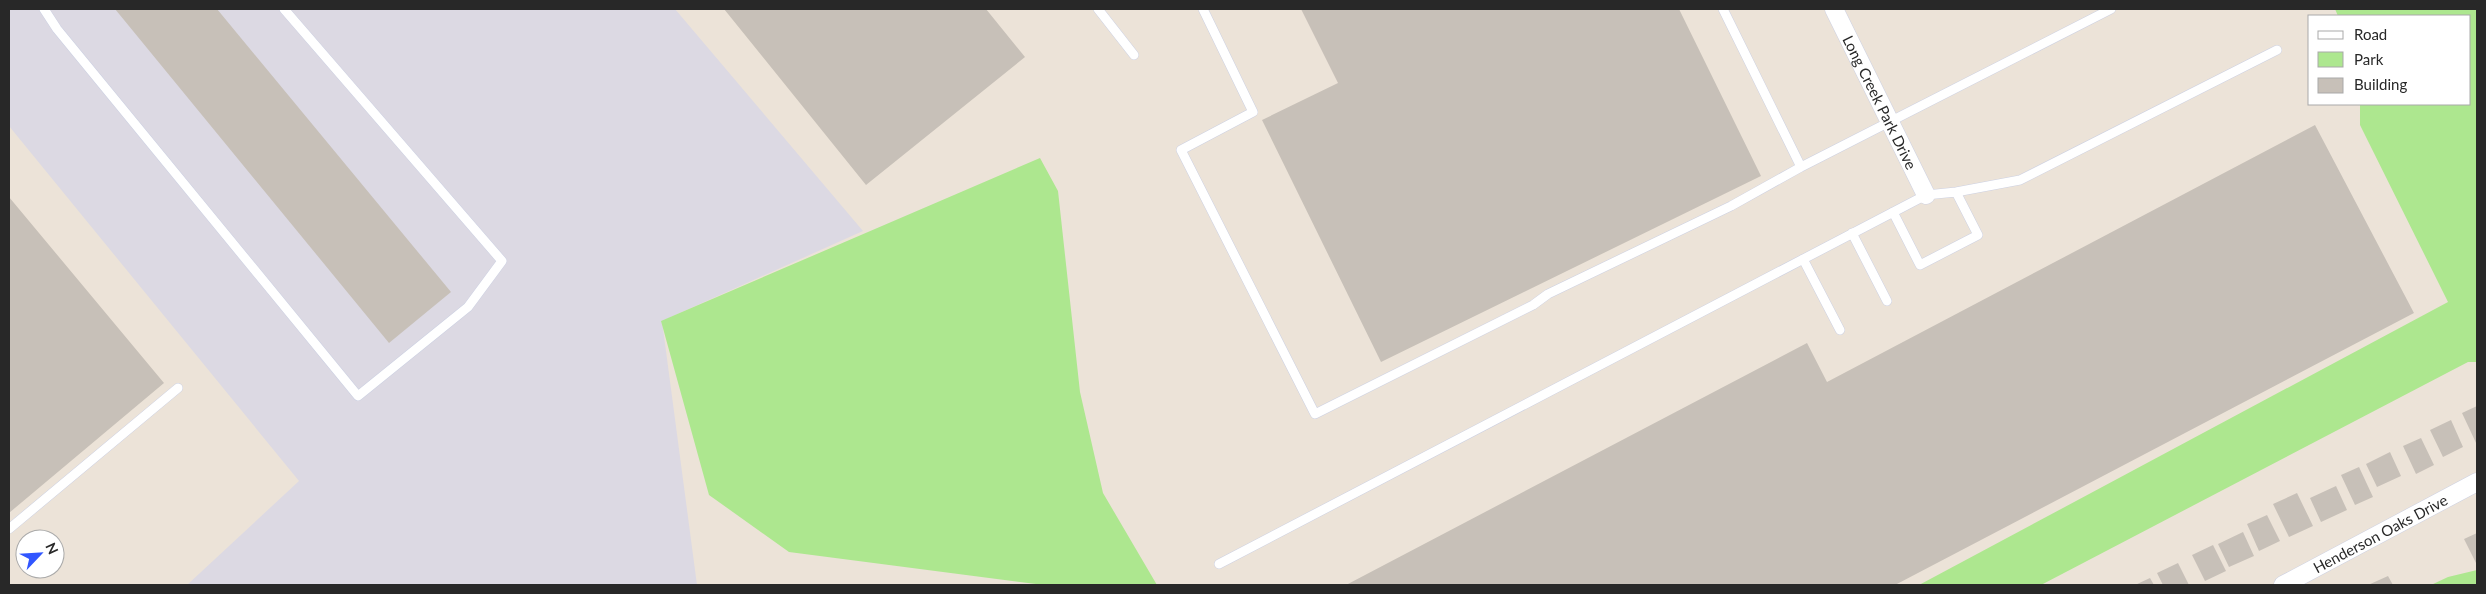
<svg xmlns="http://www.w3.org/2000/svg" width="2486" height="594" font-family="Lato,sans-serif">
	<rect width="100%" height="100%" fill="#ece3d8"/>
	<path fill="#dcd9e3" d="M9 9H675L863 231 662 321 697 585H187L299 481 9 126Z"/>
	<path fill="#ade78f" d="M2335 9H2477V362H2468L2041 585H1919L2448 302 2360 125V104H2470V16H2338Z
		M1040 158 1058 191 1080 392 1103 493 1157 585H1044L789 552 709 495 661 321Z
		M2477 570V585H2431L2448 577Z"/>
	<path fill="#c7c0b8" d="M115 9H217L451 292 389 343Z
		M724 9H986L1025 57 866 185Z
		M1301 9H1679L1761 176 1381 362 1262 120 1338 83Z
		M2315 125 2414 313 1895 585H1346L1807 343 1827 382Z
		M9 197 164 383 9 513Z
		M2477 406V445L2462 413Z
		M2451 420 2463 447 2443 457 2430 430Z
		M2421 438 2434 465 2416 474 2403 446Z
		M2390 452 2401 476 2377 487 2366 464Z
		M2359 467 2373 497 2355 505 2341 475Z
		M2336 486 2347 510 2321 522 2310 498Z
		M2297 493 2313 526 2289 537 2273 504Z
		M2267 515 2280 541 2259 551 2247 524Z
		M2243 532 2254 556 2229 567 2218 544Z
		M2477 533V562L2476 563 2464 539Z
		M2213 545 2226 571 2205 581 2192 555Z
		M2178 563 2189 585H2163L2157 573Z
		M2388 576 2393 585H2368Z
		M2150 578 2154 585H2135Z"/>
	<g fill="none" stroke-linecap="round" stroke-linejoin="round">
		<g stroke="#cdd1e2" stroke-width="10">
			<path id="lane" d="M44 9 57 29 358 396 468 307 502 261 284 9
				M1098 9 1134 55
				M1203 9 1253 112 1181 150 1315 414 1533 305 1548 294 1731 206 1801 167
				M1723 9 1801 167 2111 9
				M1893 212 1920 265 1978 235 1956 192
				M1852 233 1887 301
				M1803 259 1840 330
				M9 529 178 388
				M1219 564 1926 195 1956 192 2020 180 2277 50"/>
		</g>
		<g stroke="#cdd1e2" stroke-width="19">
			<g id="street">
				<path id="s1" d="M1834 9 1926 195"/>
				<path id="s2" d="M2283 585 2477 482"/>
			</g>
		</g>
		<use href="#lane" stroke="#fff" stroke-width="9"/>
		<use href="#street" stroke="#fff" stroke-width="18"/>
	</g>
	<g text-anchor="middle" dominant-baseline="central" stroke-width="4.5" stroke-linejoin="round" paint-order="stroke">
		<g font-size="15" fill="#282828" stroke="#fff">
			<text stroke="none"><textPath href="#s1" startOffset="104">Long Creek Park Drive</textPath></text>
			<text stroke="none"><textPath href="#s2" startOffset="110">Henderson Oaks Drive</textPath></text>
		</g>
	</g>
	<rect width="2486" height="594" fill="none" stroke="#282828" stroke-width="20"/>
	<rect x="2308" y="15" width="162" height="90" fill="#ffffff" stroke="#a9a9a9"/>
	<rect x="2318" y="31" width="25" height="8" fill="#ffffff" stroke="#a9a9a9"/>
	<text x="2354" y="40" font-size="15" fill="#282828">Road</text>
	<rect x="2318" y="52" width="25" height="15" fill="#ade78f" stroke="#a9a9a9"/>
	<text x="2354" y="65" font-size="15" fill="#282828">Park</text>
	<rect x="2318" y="78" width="25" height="15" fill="#c7c0b8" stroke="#a9a9a9"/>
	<text x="2354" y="90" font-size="15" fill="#282828">Building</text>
	<g transform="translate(40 554) rotate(65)"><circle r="24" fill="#ffffff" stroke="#a9a9a9"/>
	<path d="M0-4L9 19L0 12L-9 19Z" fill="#3156ff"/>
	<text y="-8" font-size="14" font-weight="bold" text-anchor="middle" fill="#282828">N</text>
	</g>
</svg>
